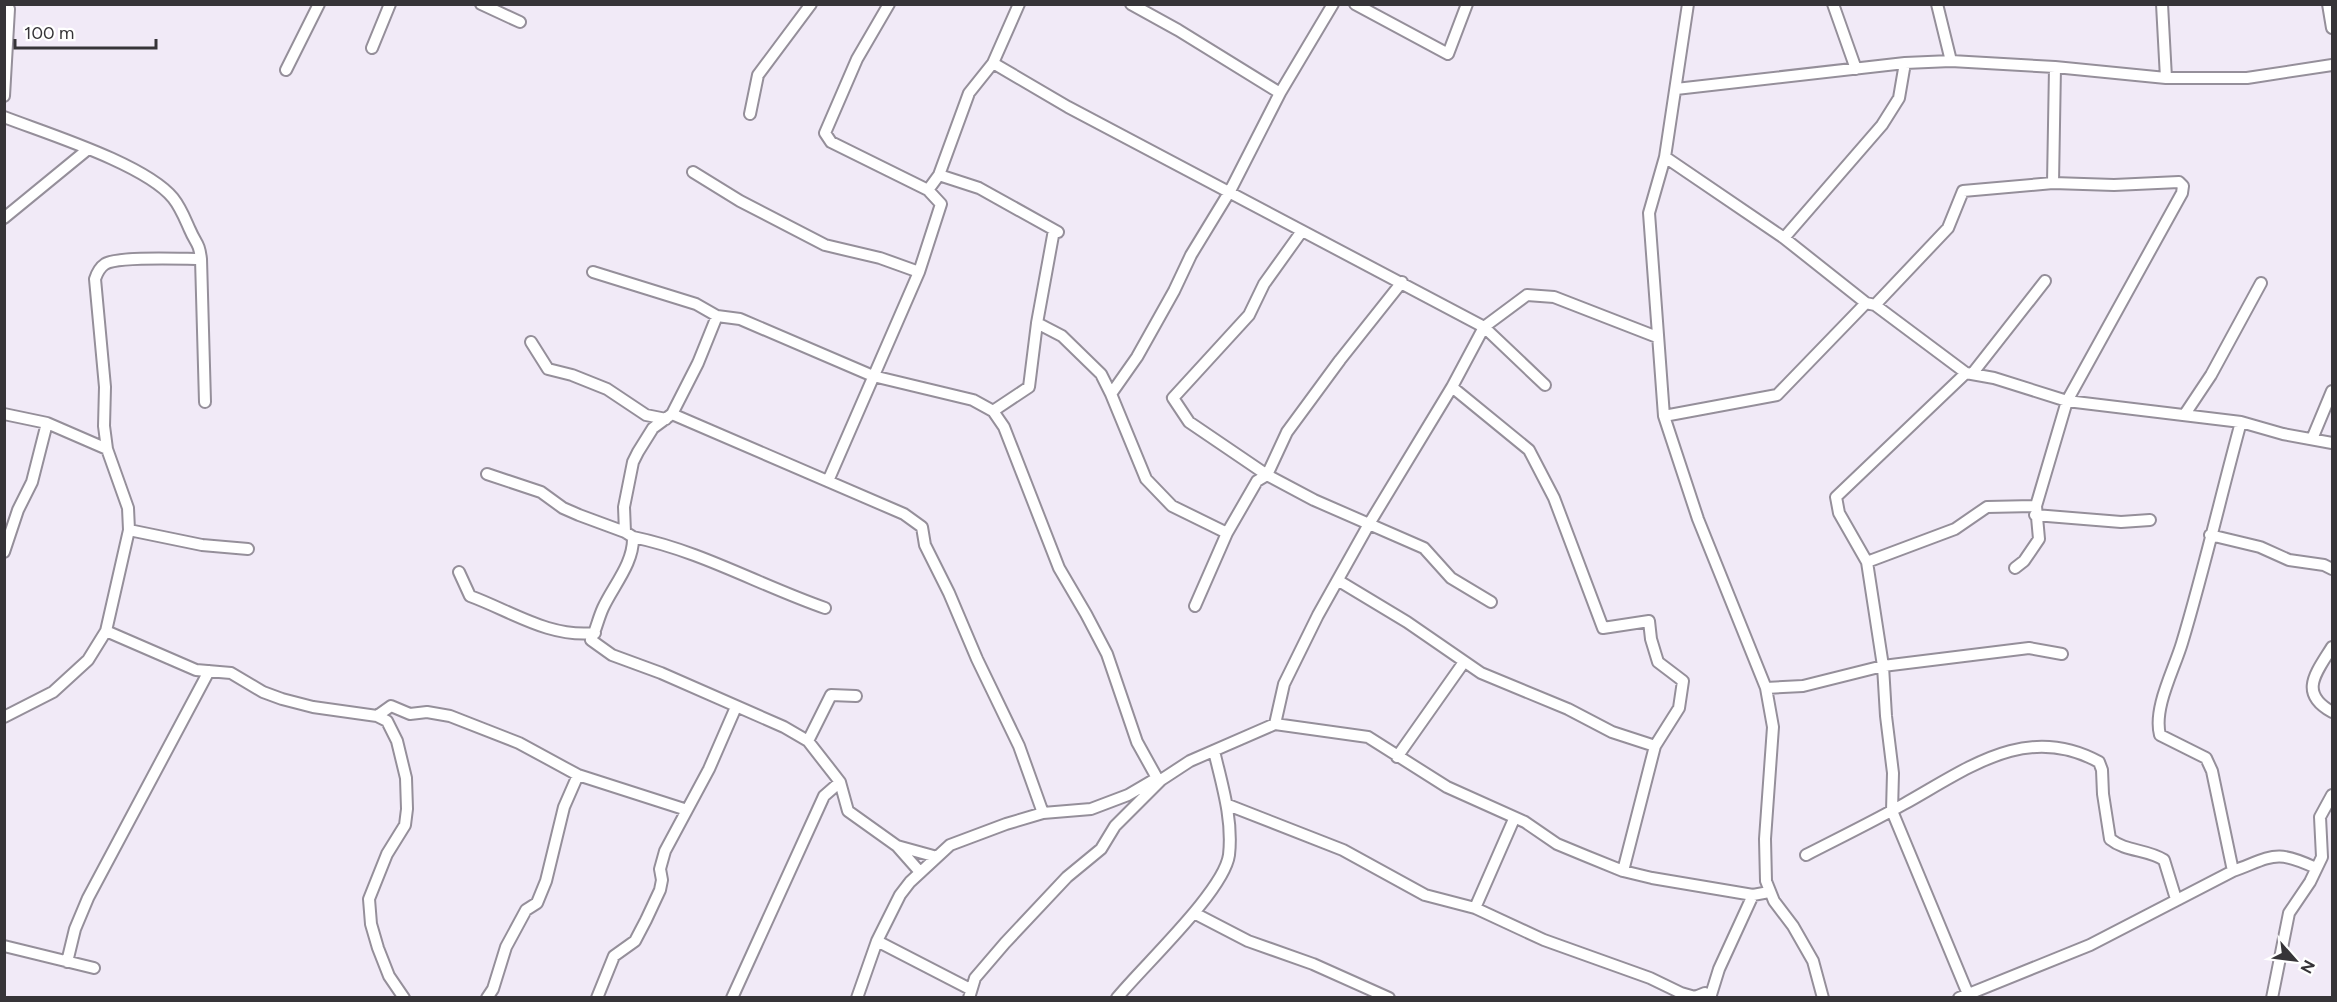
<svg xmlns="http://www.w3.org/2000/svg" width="2337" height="1002" font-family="Figtree,sans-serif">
	<rect width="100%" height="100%" fill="#f1eaf7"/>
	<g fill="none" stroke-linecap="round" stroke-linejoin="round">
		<g stroke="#958f9a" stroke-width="14">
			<path id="minor" d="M481 4 520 22
				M889 4 857 59 825 133 831 142 928 190
				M1131 4 1178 30 1280 93
				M1355 4 1448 54 1467 4
				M1688 4 1665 157 1649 213 1664 416 1698 519 1766 688 1773 727 1765 839 1766 881 1774 901 1793 926 1813 961 1823 998
				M1833 4 1856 69
				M1937 4 1951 61
				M2162 4 2166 78
				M2328 4 2332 28
				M372 48 390 4
				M993 63 1068 107 1484 327 1545 385
				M286 70 319 4
				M1676 89 1905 63 1951 61 2055 67 2166 78H2247L2332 65
				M4 96 9 9 7 4
				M750 114 758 75 811 4
				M4 117C48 134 145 164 173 198 181 208 185 219 190 230 196 244 199 242 201 259
				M1665 157 1784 238 1866 303 1875 305 1966 373 1994 378 2067 401 2241 422 2283 434 2332 443
				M693 172 740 201 825 245 880 258 919 272
				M939 175 979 188 1058 232
				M2053 183 2055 67
				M4 218 87 150
				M1054 230 1037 323 1062 336 1101 374 1111 394 1146 479 1172 506 1227 533
				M1302 231 1264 284 1249 315 1173 398 1189 422 1267 475 1314 500 1424 548 1451 578 1491 602
				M1784 238 1882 125 1899 98 1905 63
				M593 272 696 304 717 316 740 319 873 376 973 400 993 411 1004 427 1059 568 1086 614 1107 654 1137 742 1157 778
				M1875 305 1948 228 1963 191 2053 183 2114 185 2179 182 2183 186 2182 193 2067 401 2036 506 2039 539 2024 561 2015 568
				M531 342 548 369 572 375 607 389 646 415 666 419
				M1966 373 1836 497 1839 513 1867 562 1883 666 1886 716 1893 773 1892 811 1968 994
				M1972 374 2045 281
				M1452 387 1529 450 1554 498 1603 628 1649 621 1651 639 1658 662 1683 681 1679 708 1655 746 1623 871
				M1111 394 1137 357 1174 291 1191 255 1230 191 1280 93 1333 4
				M993 411 1029 387 1037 323
				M4 414 47 423 107 449
				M672 414 904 514 922 527 925 545 949 593 977 659 1019 746 1043 813
				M2185 414 2211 375 2261 283
				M1664 416 1777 395 1866 303
				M2241 422C2221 495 2204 570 2182 643 2174 670 2153 708 2160 735L2206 758 2212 771 2233 871C2274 856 2275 849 2316 868
				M2312 439 2332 391
				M487 474 541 492 563 508 579 515 625 532 633 537C701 551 759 585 825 608
				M828 481 919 272 941 204 928 190 939 175 969 93 993 63 1019 4
				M2035 515 2121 522 2150 520
				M129 530 202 545 248 549
				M625 532 624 507 633 462 638 452 653 428 672 414 698 363 717 316
				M2210 535 2260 547 2289 560 2324 565 2332 569
				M633 537C634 563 613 586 603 608 598 619 596 630 591 640L612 655 661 673 784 727 808 741 840 782 848 811 897 846 920 872
				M4 552 18 510 32 482 47 423
				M1867 562 1955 529 1987 507 2036 506
				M459 572 470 596C511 611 549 638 595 633
				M1339 581 1407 622 1481 673 1568 709 1612 732 1655 746
				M1195 606 1227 533 1257 481 1267 475 1287 432 1340 360 1402 282
				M106 631 196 670 231 673 263 692 282 699 313 707 377 716 387 721 397 741 406 778 407 809 405 825 387 854 369 899 371 924 378 948 389 976 404 998
				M2332 647C2316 673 2298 693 2332 712
				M1766 688 1803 686 1883 666 2029 648 2062 654
				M377 716 391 706 410 714 427 712 450 716 519 743 578 775 687 810
				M4 717 53 692 88 660 106 631 129 530 128 508 107 449 104 426 105 387 95 279C97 273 99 268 105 264 118 256 182 259 201 259L205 402
				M1275 724 1284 684 1318 615 1369 524 1452 387 1484 327 1527 295 1554 297 1657 337
				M808 741 831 695 856 696
				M1397 757 1464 662
				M1228 805 1343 850 1425 895 1475 908 1544 940 1650 978 1681 993 1695 997 1705 993 1708 998
				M897 846 937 857
				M1806 855C1839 838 1872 822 1904 804 1967 769 2026 722 2099 762L2102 770 2103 794 2110 839C2126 852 2147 849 2164 860L2176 899
				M1475 908 1514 819
				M1194 913 1248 941 1313 964 1389 998
				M877 941 970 989
				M4 946 94 968
				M67 962 75 929 88 898 209 671
				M487 998 493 989 506 947 526 910 537 903 546 881 564 807 578 775
				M597 998 614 956 635 941 646 920 660 890 662 880 660 869 665 851 709 769 736 707
				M732 998 824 796 840 782
				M857 998 877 941 900 895 910 882 950 845 1006 824 1043 813 1091 809 1128 795 1157 778 1161 780 1190 761 1275 724 1368 737 1447 787 1525 822 1557 844 1586 856 1623 871 1652 878 1753 895 1769 892
				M969 998 975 978 1005 943 1067 877 1101 849 1115 826 1161 780
				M1117 998C1143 966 1224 891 1229 855 1233 819 1222 785 1214 751
				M1710 998 1719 969 1753 895
				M1959 998 2090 945 2233 871
				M2272 998 2289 913 2310 882 2322 857 2320 817 2332 795"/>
		</g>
		<use href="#minor" stroke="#fff" stroke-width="10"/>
	</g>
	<rect width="2337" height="1002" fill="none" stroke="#363438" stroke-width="12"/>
	<g transform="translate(2295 960) rotate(118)" stroke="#ffffff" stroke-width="4.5" paint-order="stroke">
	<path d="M0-4.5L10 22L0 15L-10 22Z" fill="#363438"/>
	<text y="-9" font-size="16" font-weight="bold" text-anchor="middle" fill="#363438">N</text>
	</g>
	<path d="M15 39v9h141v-9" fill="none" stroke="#363438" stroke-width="3"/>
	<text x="24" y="39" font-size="18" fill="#363438" stroke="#ffffff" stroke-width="4.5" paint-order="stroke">100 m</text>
</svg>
